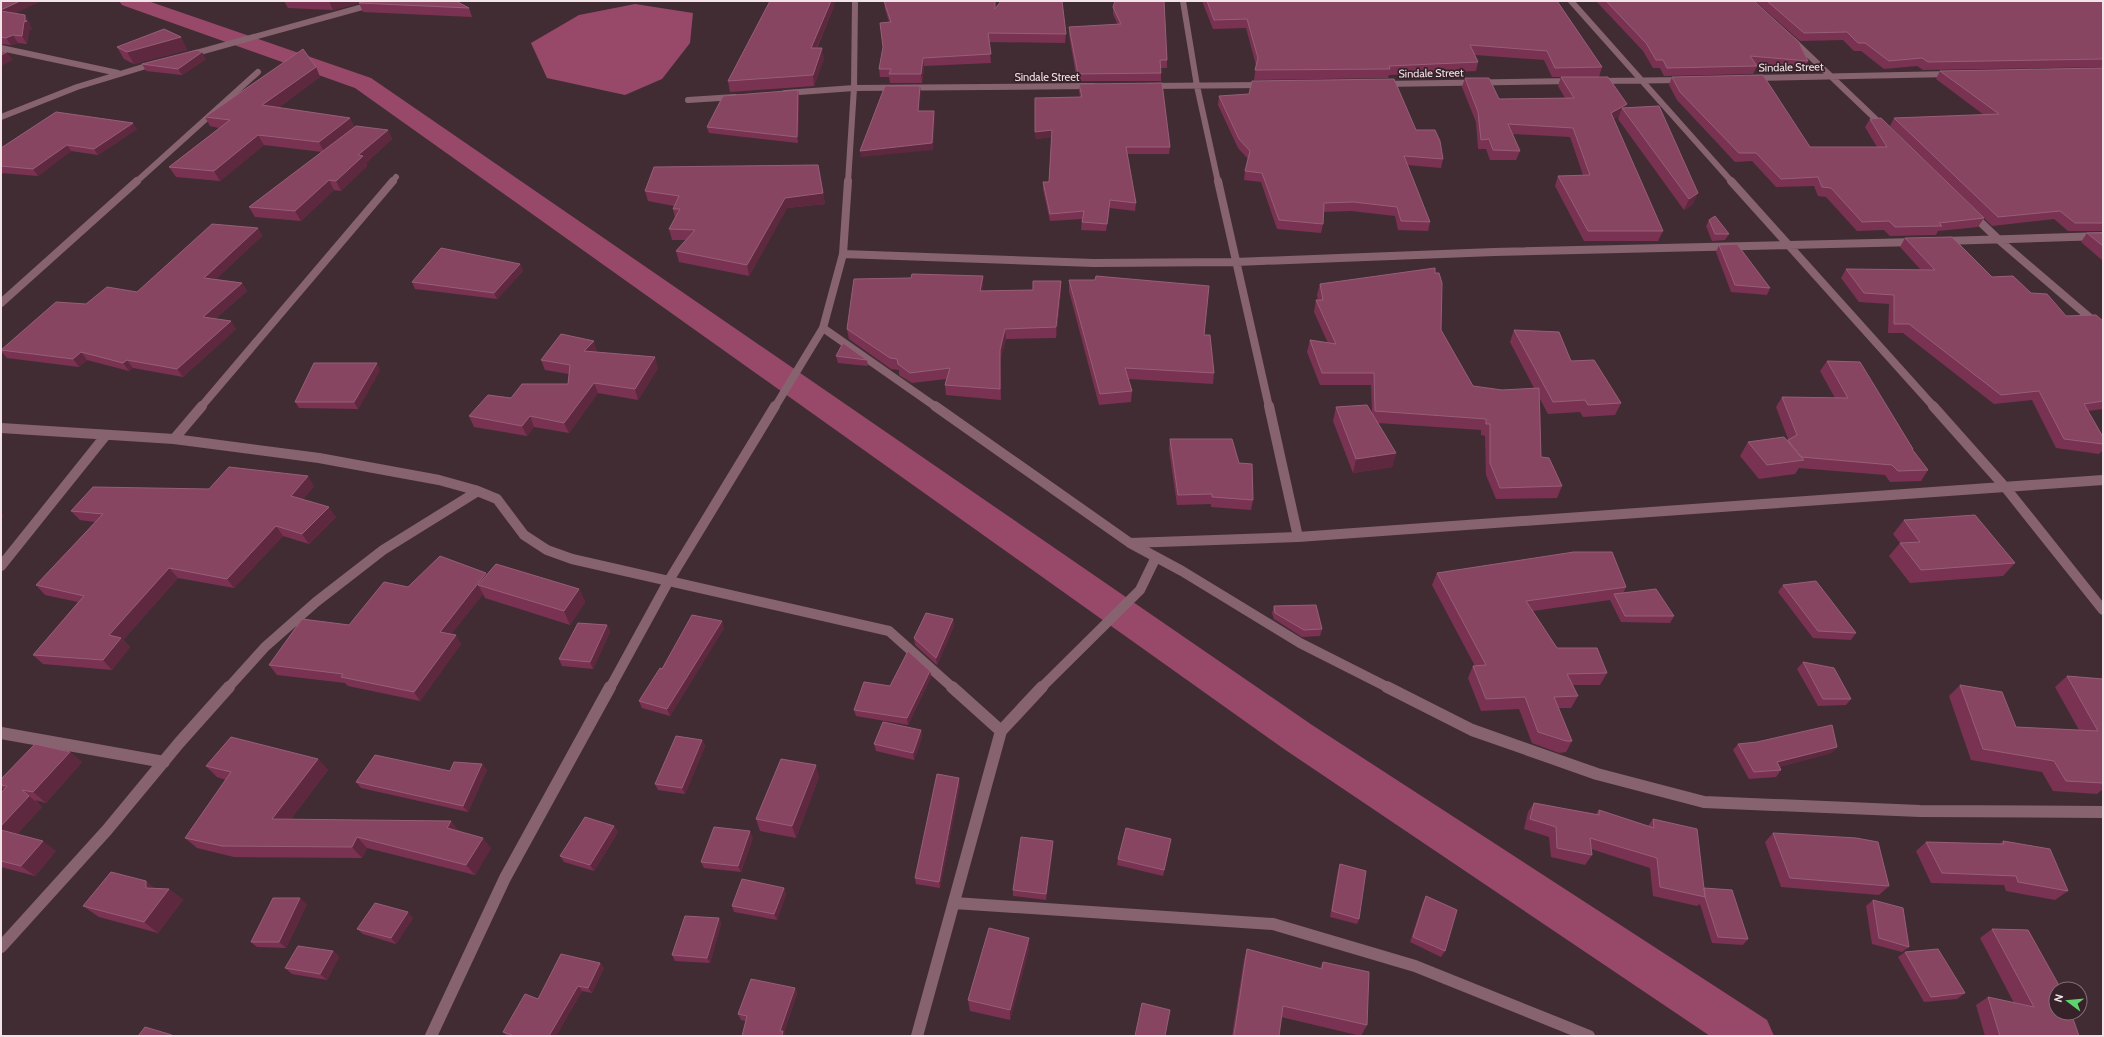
<svg xmlns="http://www.w3.org/2000/svg" width="2104" height="1037" font-family="Cabin,sans-serif">
	<rect width="100%" height="100%" fill="#422c34"/>
	<path fill="#984969" d="M635 4 693 13 690 43 662 79 625 95 547 78 531 43 579 15Z"/>
	<g fill="none" stroke-linecap="round" stroke-linejoin="round">
		<path fill="#984969" fill-rule="evenodd" d="M119 1H148L371 78 1312 725 1767 1020 1774 1036H1710L1284 749 355 88 122 5Z"/>
		<path stroke="#876370" stroke-width="6" d="M1183 1 1197 86 1218 182
			M1571 1 1732 182
			M1794 41 1885 128
			M1 48 118 73
			M189 55 384 1
			M1751 78 1951 74
			M1599 81 1685 80
			M1383 84 1573 81
			M1149 86 1263 85
			M785 93 854 88 1093 86
			M688 100 735 97
			M1 117 77 87 156 63
			M136 182 258 72
			M392 182 396 177
			M848 182 854 88 855 1"/>
		<path stroke="#876370" stroke-width="8" d="M1218 181 1269 407
			M1731 181 1934 407
			M1972 214 1999 240 2103 329
			M1944 241 2103 236
			M843 254 1094 263 1236 262 1494 252 1916 242
			M1 303 137 181
			M823 328 936 407
			M201 407 393 181
			M775 407 823 328 843 254 848 181"/>
		<path stroke="#876370" stroke-width="10" d="M935 406 1130 543 1182 571 1300 643 1389 688
			M1269 406 1298 537
			M1933 406 2005 487 2103 610
			M1 428 174 439 319 458 439 480 475 490 497 499 524 535 547 550 572 559 889 631 953 688
			M174 439 202 406
			M1130 543 1298 537 2103 480
			M1 566 106 435
			M228 688 265 647 316 602 383 550 478 491
			M610 688 668 582 775 406
			M1041 688 1140 590 1156 557"/>
		<path stroke="#876370" stroke-width="12" d="M952 687 1001 731
			M1387 687 1472 730 1597 774 1704 802 1920 811 2103 812
			M1 733 164 762
			M954 903 1273 924 1415 966 1589 1036
			M1 947 107 830 179 743 229 687
			M431 1036 505 878 610 687
			M917 1036 1001 731 1042 687"/>
	</g>
	<path fill="#7a3252" d="M1 1H41L15 13 30 23V26L32 29 29 30 27 44 18 43 11 45 1 44Z
		M284 1H456L469 8 472 17 363 12 359 3 333 10 288 8Z
		M770 1H835L833 9 817 48 824 58 814 86 730 92 728 81Z
		M884 1 995 9 1066 34 1065 43 989 42 991 63 924 66 922 83H890L889 77H880L879 69 889 22 885 9Z
		M1202 1H1557L1602 67 1599 77H1552L1544 60 1475 55 1478 62 1476 71 1389 75 1388 78 1254 80 1256 65 1246 28 1213 29Z
		M1596 1H1754L1808 61 1804 69 1756 65 1757 66 1753 74 1664 76 1660 68H1653L1643 51Z
		M1755 1H2103V67L1923 70 1917 66 1884 69 1861 51H1854L1843 40 1800 41Z
		M1113 7 1167 60V68H1161V81H1077L1069 35V27L1118 25 1113 14Z
		M181 37 187 50 134 64 124 59 117 47Z
		M206 59 182 75 146 71 142 64Z
		M316 67 320 77 278 108 350 118 354 127 388 130 392 139 366 163 367 166 341 191 334 190 301 221 255 217 249 207 322 152 264 145 220 181 176 177 169 167 219 128 210 126 205 117Z
		M2103 68V231H2068L2054 219 1992 226 1890 126 1894 118 1984 115 1936 79 1940 71Z
		M1561 77 1627 104 1625 108 1693 204 1684 210 1618 119 1619 116 1613 119 1663 231 1658 241H1584L1555 186 1558 176 1583 175 1570 137 1513 134 1520 151 1516 160H1490L1486 149H1478L1476 122 1462 87 1465 78 1499 99 1565 98 1558 86Z
		M1672 77 1810 147H1877L1865 127 1870 119 1984 218 1978 227 1938 231 1936 235 1890 236 1884 230 1857 231 1826 197 1818 196 1814 186 1776 187 1752 161 1735 162 1677 100 1669 85Z
		M1079 84 1170 147 1169 154H1127L1136 203 1135 211 1110 208 1106 231 1081 230 1082 219 1050 221 1043 189V182H1049L1052 137 1035 139 1080 97 1079 91Z
		M798 90 799 97 798 143 709 133 707 127Z
		M1219 96 1416 130 1443 159 1441 168 1407 165 1430 222 1428 231 1398 230 1395 216 1351 211 1323 212V224L1321 233 1277 229 1261 182 1244 180 1245 171 1248 159 1238 148 1218 105Z
		M137 129 98 155 71 151 38 176 1 173V148Z
		M818 165 825 204 787 208 749 276 679 262 676 251 686 240H672L669 229 675 218 673 209 674 206 648 201 645 191Z
		M1709 220 1729 234 1725 240 1712 241 1706 226Z
		M258 228 262 236 216 279 242 283 247 291 215 319 236 329 183 377 133 368 129 371 87 360 79 367 7 358 1 351V350L86 304 137 292Z
		M2087 233H2103V261L2081 242Z
		M1905 238 1992 277 2031 293 2066 316 2103 321V409L2088 411 2103 437V450L2099 454 2056 448 2032 400 1994 404 1903 333H1888L1889 304 1859 302 1841 278 1846 269 1921 270 1900 247Z
		M1719 245 1770 288 1767 295 1731 292 1716 252Z
		M520 264 523 271 497 299 415 289 412 282Z
		M1435 273 1441 330 1473 386 1502 390 1534 388 1510 342 1514 330 1571 361 1621 403 1615 415 1583 417 1580 412 1548 414 1540 399 1541 457 1562 486 1557 498 1496 499 1486 475 1485 436 1481 435V430L1378 423 1396 453 1392 467 1353 473 1333 421 1336 407 1372 413 1371 385H1320L1307 352 1310 340 1328 343 1314 312 1316 300H1318L1317 295 1320 284Z
		M1069 280 1204 335 1214 373 1213 384 1129 379 1132 391 1131 402 1099 405 1069 291Z
		M1061 281V291L1056 338 1006 339 1000 360 1001 400 946 395 945 385 946 379 912 383 899 375V370L891 369 849 339 847 329 983 287 982 291 1033 290Z
		M597 351V352L658 368 638 400 598 393 569 433 534 427 527 436 474 427 469 416 511 398 568 384 569 374 545 370 541 360Z
		M836 356 867 360 868 366 838 363Z
		M1827 361 1913 449 1912 450 1928 470 1921 481 1890 482 1885 475 1799 468 1795 474 1759 479 1740 456 1748 442 1787 440 1788 439 1776 407 1782 397 1835 398 1820 371Z
		M380 370 358 409 299 408 295 402Z
		M1170 439 1239 463 1253 500 1251 510 1211 507V504L1177 505 1169 449Z
		M314 486 303 499 336 517 309 544 283 536 234 588 178 578 123 640 130 647 112 670 43 664 33 655 78 602 45 595 36 585 95 522 80 520 71 511 209 489Z
		M1904 520 2015 563 2003 576 1910 583 1889 556 1900 543 1893 534Z
		M486 573 487 574 579 589 585 602 570 625 485 598 483 594 451 634 461 644 420 701 348 686 345 683 277 675 269 665 349 625 408 587Z
		M1437 573 1626 587 1623 593 1674 616 1670 623 1621 622 1610 600 1533 611 1557 648 1607 673 1600 685H1573L1578 696 1571 708H1559L1572 741 1566 752 1559 753 1532 743 1519 709 1481 711 1468 678 1473 666H1475L1432 585Z
		M1783 585 1856 633 1851 640 1813 638 1778 592Z
		M1274 606 1322 629 1320 636 1302 637 1274 619 1272 613Z
		M953 619 954 626 937 665 915 645 914 638Z
		M607 625 610 632 593 669 562 666 559 659Z
		M724 628 670 716 642 708 639 701 662 669Z
		M1803 662 1851 699 1846 705 1818 706 1797 669Z
		M930 671 931 677 908 725 856 716 854 710 890 686Z
		M2067 676 2103 679V789L2097 794 2053 791 2042 772 1971 760 1949 696 1960 685 2016 727 2079 730 2055 687Z
		M921 730 922 737 914 760 876 751 874 744Z
		M702 740 705 746 685 794 658 790 655 784Z
		M1738 744 1837 747 1831 753 1779 767 1781 770 1776 777 1749 779 1733 750Z
		M70 752 82 762 46 803 35 800 42 807 17 834 56 851 35 876 1 867V793L4 790 1 787V779Z
		M318 759 328 770 291 819 459 831 491 848 475 875 367 848 362 858 234 857 197 848 185 838 226 780 217 777 206 766Z
		M482 764 487 770 468 812 361 788 356 782 450 771Z
		M819 777 796 838 760 831 756 819Z
		M960 785 940 888 916 884 915 878Z
		M1534 803 1596 814 1599 810 1648 826 1653 819 1704 888 1748 939 1743 945 1712 943 1700 904 1697 906 1653 896 1650 868 1591 849 1592 855 1585 865 1551 857 1549 837 1524 829 1528 812Z
		M614 826 618 832 594 871 564 862 560 856Z
		M1773 833 1889 886 1879 895 1781 887 1765 842Z
		M753 838 741 872 704 868 701 862Z
		M2003 841 2068 891 2055 900 2006 891 2004 885 1931 883 1916 851 1926 842 1999 844Z
		M1170 845 1163 876 1117 865 1118 859Z
		M1053 847 1046 900 1013 896V890Z
		M1340 864 1359 919 1357 924 1330 917 1338 870Z
		M156 888 169 889 183 900 158 933 99 917 83 906Z
		M784 888 786 894 777 920 734 912 732 906Z
		M1426 896 1445 951 1441 957 1410 942 1423 902Z
		M1873 900 1909 947 1902 952 1872 944 1866 906Z
		M307 904 286 948 257 947 251 942Z
		M413 918 396 944 363 934 357 929Z
		M719 918 721 924 710 963 675 961 672 955Z
		M1992 929 2079 1036H1985L1976 1005 1988 997 2014 1003 1980 938Z
		M1029 949 1010 1020 970 1011 968 1000Z
		M1247 949 1320 968 1323 962 1367 1025 1361 1036 1281 1017 1279 1036H1232L1244 960Z
		M333 951 339 957 327 980 292 974 285 968Z
		M1905 952 1965 993 1957 999 1924 1002 1898 957Z
		M600 963 604 968 592 993 582 991 556 1036H507L503 1032 538 999Z
		M795 988 797 993 784 1032 786 1036H742L746 1021 741 1020 738 1014Z"/>
	<path fill="#5e283f" d="M20 1H41L5 18 1 12V10Z
		M329 1H367L333 10Z
		M831 1H835L833 9 812 58 811 48Z
		M25 15 30 23V26L32 29 29 30 27 44 22 36Z
		M13 35 18 43 11 45 6 38Z
		M181 37 187 50 134 64 127 52Z
		M822 48 824 58 814 86 813 75Z
		M7 52 13 60 1 66V55Z
		M202 52 206 59 182 75 178 69Z
		M923 58 924 66 922 83 921 74Z
		M316 67 320 77 268 115 262 105Z
		M920 86 921 92 918 118V111Z
		M798 90 799 97 798 143 797 137Z
		M1627 104 1624 111 1622 108 1619 116 1607 122 1611 113Z
		M934 111 935 117 933 150 861 157 860 151Z
		M350 118 354 128 324 152 319 142Z
		M133 123 137 129 98 155 94 149Z
		M388 130 392 139 366 163 367 166 341 191 336 181 358 155Z
		M1052 130V137L1035 139V132Z
		M258 135 264 145 220 181 214 171Z
		M67 145 71 151 38 176 33 169Z
		M329 180 334 190 301 221 295 211Z
		M823 193 825 204 787 208 749 276 747 265 785 198Z
		M1698 193 1693 204 1684 210 1689 199Z
		M1110 200V208L1106 231 1107 224Z
		M258 228 262 236 209 286 204 278Z
		M520 264 523 271 497 299 494 293Z
		M983 276V287L981 301 980 291Z
		M1061 281V291L1056 338V327Z
		M242 283 247 291 208 325 203 317Z
		M231 321 236 329 183 377 177 369Z
		M1005 329 1006 339 1000 360 1001 400 1000 350Z
		M594 341 597 351 588 361 584 351Z
		M81 352 87 360 79 367 73 359Z
		M655 357 658 368 638 400 635 389Z
		M127 360 133 368 129 371 123 363Z
		M377 363 380 370 358 409 354 402Z
		M594 383 598 393 569 433 564 423Z
		M530 416 534 427 527 436 522 426Z
		M1396 453 1392 467 1353 473 1356 459Z
		M308 476 314 486 298 506 291 496Z
		M329 507 336 517 309 544 302 534Z
		M1 513 4 515 1 519Z
		M276 526 283 536 234 588 227 579Z
		M169 568 178 578 123 640 130 647 112 670 103 660 109 635Z
		M486 573 491 582 478 585 483 594 446 641 440 632Z
		M579 589 585 602 570 625 564 611Z
		M953 619 954 626 937 665 936 658Z
		M722 621 724 628 670 716 667 709Z
		M607 625 610 632 593 669 590 662Z
		M456 635 461 644 420 701 414 692Z
		M930 671 931 677 908 725 907 718Z
		M921 730 922 737 914 760 913 753Z
		M702 740 705 746 685 794 682 788Z
		M1837 747 1831 753 1771 769 1777 762Z
		M70 752 82 762 46 803 33 792Z
		M318 759 328 770 283 830 272 819Z
		M482 764 487 770 468 812 463 806Z
		M816 765 819 777 796 838 792 826Z
		M959 778 960 785 940 888 939 882Z
		M22 790 42 807 12 840 1 831V826Z
		M451 821 459 831 447 828Z
		M614 826 618 832 594 871 590 865Z
		M750 831 753 838 741 872 738 866Z
		M357 837 367 848 362 858 352 847Z
		M483 838 491 848 475 875 466 865Z
		M43 841 56 851 35 876 21 866Z
		M1053 841V847L1046 900V894Z
		M146 881 161 893 146 888Z
		M784 888 786 894 777 920 774 914Z
		M169 889 183 900 158 933 144 922Z
		M300 898 307 904 286 948 279 942Z
		M408 912 413 918 396 944 391 938Z
		M719 918 721 924 710 963 707 958Z
		M1029 938V949L1010 1020V1010Z
		M333 951 339 957 327 980 320 974Z
		M600 963 604 968 592 993 588 988Z
		M578 986 582 991 556 1036H549Z
		M795 988 797 993 784 1032 786 1036H782L780 1031Z"/>
	<path fill="#874562" stroke="#975e77" d="M1 1H20L1 10Z
		M365 1H456L469 8 359 3Z
		M770 1H831L811 48H822L813 75 728 81Z
		M884 1H995V9L1001 1H1062L1066 34 988 33 991 54 923 58 921 74H889L891 69H879L883 47 880 23 891 22Z
		M1115 1H1164L1167 60H1160L1161 73 1078 74 1069 27 1121 24 1113 7Z
		M1207 1H1557L1602 67 1555 68 1547 51 1470 45 1478 62 1389 66 1390 69 1255 70 1258 58 1247 19 1214 20Z
		M1606 1H1754L1799 42 1808 61 1750 56 1757 66 1667 68 1663 60H1656L1646 43Z
		M1767 1H2101L2103 2V59L1928 62 1922 58 1889 61 1865 43H1858L1847 32 1804 33Z
		M1 11 25 15V21H27L24 22 22 36 13 35 6 38 1 37Z
		M164 29 181 37 127 52 117 47Z
		M303 49 316 67 262 105 350 118 319 142 258 135 214 171 169 167 230 120 205 117Z
		M197 50 202 52 178 69 142 64Z
		M1 51 7 52 1 55Z
		M2103 68V223H2075L2060 211 1998 217 1894 118 1999 114 1940 71Z
		M1763 75 1810 147H1887L1870 119 1881 118 1984 218 1939 223 1942 226 1895 227 1889 221 1862 222 1831 188 1822 187 1818 177 1781 179 1756 153H1739L1680 92 1672 77Z
		M1561 77H1608L1627 104 1611 113 1663 231H1588L1558 176 1590 175 1573 128 1508 124 1520 151 1493 150 1489 139 1481 140 1478 112 1465 78H1489L1499 99 1574 98Z
		M1394 79 1416 130H1435L1440 141 1443 159 1404 156 1430 222 1401 221 1397 207 1353 202 1324 203 1323 224 1279 220 1262 173 1245 171 1250 151 1239 139 1219 96 1249 94 1252 81Z
		M1162 83 1170 147H1126L1136 203 1110 200 1107 224 1082 222 1084 211 1050 214 1043 182H1049L1052 130 1035 132V98L1082 97 1079 84Z
		M885 86H920L918 111H934L932 143 860 151Z
		M798 90 797 137 707 127 723 96Z
		M1659 106 1698 193 1689 199 1622 108Z
		M56 112 133 123 94 149 67 145 33 169 1 166V148Z
		M356 126 388 130 358 155 363 156 336 181 329 180 295 211 249 207Z
		M818 165 823 193 785 198 747 265 676 251 695 230 669 229 680 209H673L679 196 645 191 654 167Z
		M1715 216 1729 234H1715L1709 220Z
		M212 224 258 228 204 278 242 283 203 317 231 321 177 369 127 360 123 363 81 352 73 359 1 350 56 302 86 304 107 287 137 292Z
		M2087 233H2103V246Z
		M1952 237 1992 277 2013 276 2031 293 2047 294 2066 316 2096 315 2103 321V401L2084 404 2103 437V444L2064 439 2039 391 2001 395 1909 324H1894V295L1864 293 1846 269 1935 270 1905 238Z
		M1737 244 1770 288 1735 285 1719 245Z
		M441 248 520 264 494 293 412 282Z
		M1435 268V273H1439L1442 283 1441 330 1473 386 1502 390 1539 388 1541 457 1549 458 1562 486 1500 488 1490 463V424H1486V419L1375 411 1374 373H1322L1310 340 1336 344 1316 300H1323L1320 284Z
		M912 274 983 276 980 291 1033 290V281H1061L1056 327 1005 329 1000 350V389L945 385 950 368 910 373 898 364 897 359 890 358 847 329 854 279 911 278Z
		M1096 276 1209 286 1204 335H1210L1214 373 1125 368 1132 391 1100 394 1069 280H1095Z
		M1514 330 1559 332 1571 361 1594 360 1621 403 1588 405 1585 400 1553 402Z
		M561 334 594 341 584 351 655 357 635 389 594 383 564 423 530 416 522 426 469 416 488 395 511 398 522 384H568L570 365 541 360Z
		M843 343 867 360 836 356Z
		M1827 361 1860 362 1913 449H1912L1928 470 1898 471 1892 465 1801 457 1790 443 1788 440 1797 435 1782 397 1848 398Z
		M314 363H377L354 402H295Z
		M1367 405 1396 453 1356 459 1336 407Z
		M1784 437 1804 460 1767 465 1748 442Z
		M1170 439H1232L1239 463 1252 464 1253 500 1212 497V494L1178 495Z
		M229 467 308 476 291 496 329 507 302 534 276 526 227 579 169 568 109 635 121 638 103 660 33 655 84 596 36 585 103 514 71 511 93 487 209 489Z
		M1975 515 2015 563 1921 570 1900 543 1920 542 1904 520Z
		M1574 552H1612L1626 587 1526 601 1557 648H1597L1607 673 1567 674 1578 696 1554 697 1572 741H1566L1538 732 1525 697 1486 699 1473 666 1486 665 1437 573Z
		M440 556 486 573 440 632 456 635 414 692 341 677 343 674 269 665 302 619 349 625 384 582 408 587Z
		M496 564 579 589 564 611 478 585Z
		M1816 581 1856 633 1818 631 1783 585Z
		M1656 589 1674 616H1625L1614 594Z
		M1316 605 1322 629 1304 630 1275 613 1274 606Z
		M926 613 953 619 936 658 914 638Z
		M692 615 722 621 667 709 639 701 660 668 662 669Z
		M578 623 607 625 590 662 559 659Z
		M908 651 930 671 907 718 854 710 864 682 890 686Z
		M1803 662 1834 668 1851 699H1823Z
		M2067 676 2103 679V783L2066 781 2054 761 1983 749 1960 685 2002 692 2016 727 2098 731Z
		M883 722 921 730 913 753 874 744Z
		M1832 725 1837 747 1777 762 1781 770 1754 772 1738 744 1757 742Z
		M676 736 702 740 682 788 655 784Z
		M231 737 318 759 272 819 451 821 447 828 483 838 466 865 357 837 352 847 222 846 185 838 231 772 206 766Z
		M35 744 70 752 33 792 22 790 29 796 1 826V793L7 786 1 785V779Z
		M375 755 450 771 454 762 482 764 463 806 356 782Z
		M781 759 816 765 792 826 756 819Z
		M937 774 959 778 939 882 915 878Z
		M1534 803 1599 815V810L1654 828 1653 819 1697 829 1705 897 1660 887 1657 858 1590 838 1592 855 1557 848 1556 827 1530 819Z
		M585 817 614 826 590 865 560 856Z
		M714 827 750 831 738 866 701 862Z
		M1126 828 1171 839 1164 870 1118 859Z
		M1 830 43 841 21 866 1 861Z
		M1773 833 1856 838 1878 842 1889 886 1790 878Z
		M1021 837 1053 841 1046 894 1013 890Z
		M2003 841 2050 849 2068 891 2018 882 2016 876 1942 873 1926 842 2004 844Z
		M1340 864 1366 871 1359 919 1332 911Z
		M111 872 146 881V888L169 889 144 922 83 906Z
		M742 879 784 888 774 914 732 906Z
		M1704 888 1732 890 1748 939 1718 937 1705 897Z
		M1426 896 1457 910 1445 951 1413 937Z
		M273 898H300L279 942H251Z
		M1873 900 1903 908 1909 947 1879 938Z
		M375 903 408 912 391 938 357 929Z
		M685 916 719 918 707 958 672 955Z
		M989 928 1029 938 1010 1010 968 1000Z
		M1992 929 2028 930 2061 989H2056V1013H2071L2079 1036H2000L1988 997 2034 1007Z
		M298 946 333 951 320 974 285 968Z
		M1247 949 1322 969 1323 962 1369 972 1367 1025 1283 1006 1279 1036H1238L1234 1035Z
		M1938 949 1965 993 1931 997 1905 952Z
		M561 954 600 963 588 988 578 986 549 1036H515L503 1032 525 994 538 999Z
		M751 979 795 988 780 1031H783L782 1036H742L747 1016 738 1014Z
		M1142 1003 1170 1010 1165 1036H1135Z
		M145 1027 172 1035 171 1036H138Z"/>
	<g text-anchor="middle" dominant-baseline="central" stroke-width="3.5" stroke-linejoin="round" paint-order="stroke">
		<g font-size="11" fill="#f1e3e7" stroke="#38222a">
			<text transform="translate(1791 67) rotate(-1)">Sindale Street</text>
			<text transform="translate(1431 73) rotate(-1)">Sindale Street</text>
			<text x="1047" y="77">Sindale Street</text>
		</g>
	</g>
	<rect width="2104" height="1037" fill="none" stroke="#f1e3e7" stroke-width="4"/>
	<g transform="translate(2068 1001) rotate(286)"><circle r="19" fill="#38222a" stroke="#826f76"/>
	<path d="M0-3L7 15L0 10L-7 15Z" fill="#5dd56c"/>
	<text y="-6" font-size="11" font-weight="bold" text-anchor="middle" fill="#f1e3e7">N</text>
	</g>
</svg>
